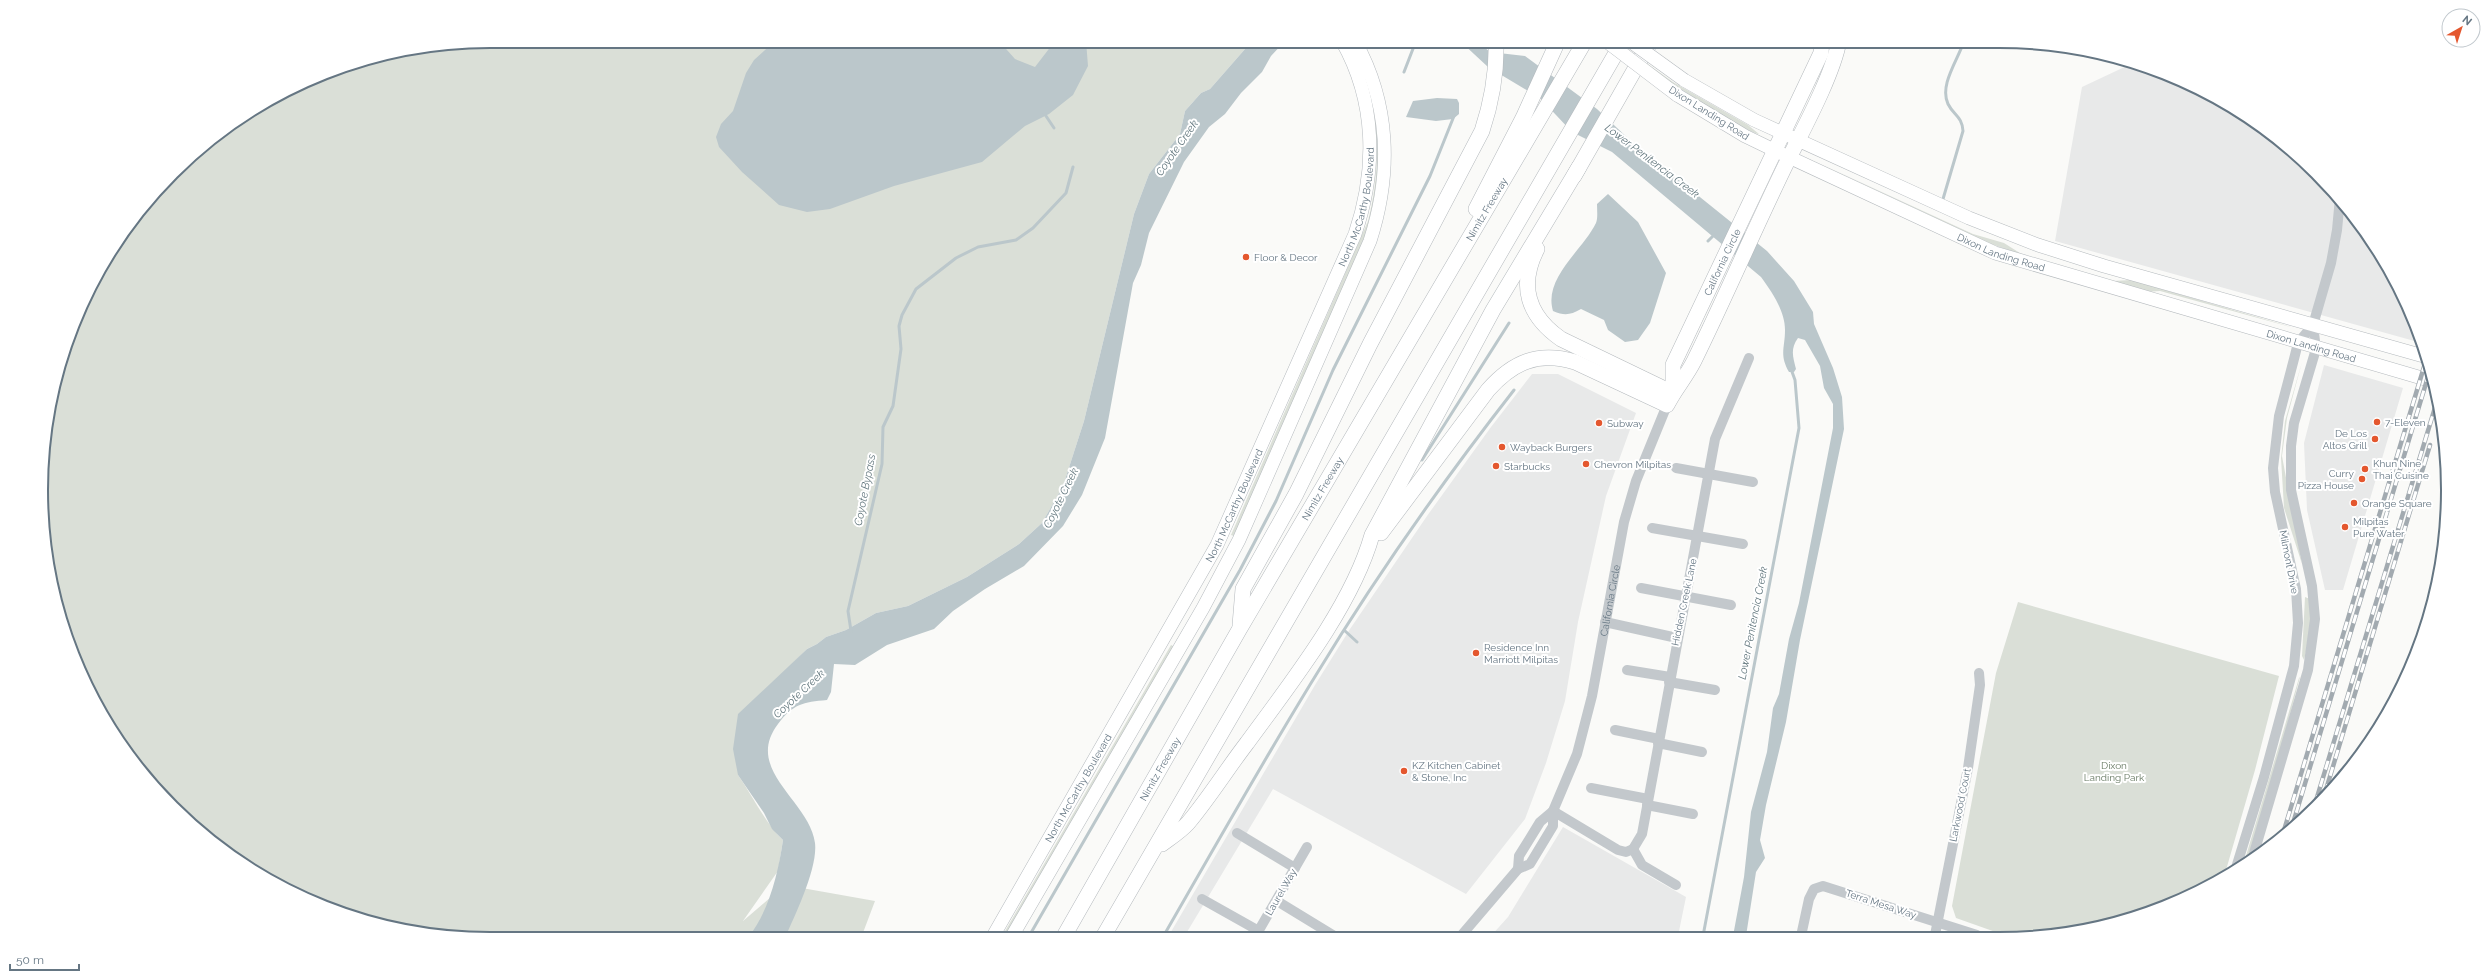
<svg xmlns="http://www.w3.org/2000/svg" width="2489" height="980" font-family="Raleway,sans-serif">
	<rect width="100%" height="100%" fill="#fafaf8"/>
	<path fill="#e8e9e9" d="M2133 63 2198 87 2273 134 2337 194 2388 266 2420 336 2418 342 2055 241 2082 87Z
		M2324 365 2403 388 2343 590H2325L2307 510 2304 443Z
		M1532 374H1558L1636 413 1606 496 1578 622 1565 701 1546 763 1525 819 1466 894 1273 789 1184 937H1168L1315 685 1350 629 1427 516 1491 427Z
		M1563 827 1686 897 1678 936 1490 937 1508 917Z"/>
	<path fill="#dadfd7" d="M490 41H1252L1210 89 1201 93 1185 111 1180 134 1149 174 1134 214 1084 421 1063 486 1042 523 1019 544 967 577 908 606 876 613 846 630 826 637 817 644 807 649 782 674 738 775C752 795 766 824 783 840L778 871 743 921 785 885 875 901 861 938 490 939 374 924 291 893 217 846 153 786 117 739 75 662 50 578 41 490 45 431 65 345 101 266 134 216 194 152 266 101 345 65 403 50Z
		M1638 57 1673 82 1748 125 1759 134C1744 132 1649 70 1638 57Z
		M1361 61 1380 129 1376 211 1237 537 1231 535 1368 221C1383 161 1377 119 1361 61Z
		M1823 165 1973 234 2004 243 2023 255 1991 244Z
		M2094 276 2113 281 2131 280 2291 327 2160 291 2145 292Z
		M2302 362 2287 418 2282 456 2302 564 2284 508 2281 458 2285 421Z
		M2305 597 2310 599V635L2304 660 2302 656Z
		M2018 602 2279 676 2255 770 2224 877 2171 905 2058 935H2004L1956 918 1952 906 1996 673Z
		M1171 645 1175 647 1006 935 1004 933Z
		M2300 677 2251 861 2243 866 2299 678Z"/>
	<path fill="#bbc7cb" d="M775 41H999L1015 59 1035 67 1055 41H1086L1088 66 1073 95 1049 114 1025 126 982 162 894 186 830 209 807 212 779 205 742 172 719 147 716 137 721 124 733 111 746 73 754 60Z
		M1252 41H1285L1271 56 1262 72 1241 93 1225 114 1209 127 1184 162 1149 233 1141 265 1133 283 1105 438 1082 495 1063 526 1024 566 985 589 953 611 934 629 887 645 855 665 834 664 831 692 827 700C803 702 793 704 778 724 743 770 810 801 815 843 818 868 795 915 785 938H748C769 911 778 874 783 840L772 829 764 813 738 775 733 749 738 714 807 649 817 644 826 637 846 630 876 613 908 606 967 577 1019 544 1042 523 1063 486 1084 421 1134 214 1149 174 1180 134 1185 111 1201 93 1210 89Z
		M1460 41H1477L1490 52 1525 56 1597 109 1634 144 1767 251 1794 281 1813 312 1814 324 1833 368 1842 397 1844 429 1800 640 1786 722 1766 805 1760 840 1765 858 1756 872 1746 936H1733L1744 877 1751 812 1767 752 1773 708 1779 694 1789 639 1799 603 1833 428V404L1824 388 1820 366 1805 340 1798 338C1790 349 1793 357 1796 369L1794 372H1789C1779 354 1785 348 1785 330 1785 311 1772 292 1761 277L1612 152 1572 132 1540 98 1488 67Z
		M1437 98 1457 99 1459 103V114L1453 119 1436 121 1406 117 1413 101Z
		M1608 194 1638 222 1666 273 1650 323 1638 340 1625 342 1608 330 1604 320 1581 309C1570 315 1565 316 1553 311 1543 278 1583 250 1596 223 1598 218 1597 210 1597 204Z"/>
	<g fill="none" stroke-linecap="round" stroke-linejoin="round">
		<path stroke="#bbc7cb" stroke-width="3" d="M1404 72 1416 41
			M1044 113 1054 128
			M1943 199 1963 131C1962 116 1954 116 1948 104 1939 85 1958 60 1964 41
			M1708 241 1714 235
			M1422 460 1509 323
			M1344 630 1357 642
			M851 631 848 611 882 464 883 427 893 406 901 349 899 326 902 315 916 289 956 258 978 247 1016 240 1033 228 1066 193 1073 167
			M1703 936 1799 428 1795 380 1791 369
			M1163 937C1213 850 1263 761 1316 675 1376 576 1443 481 1514 390
			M1028 938 1240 570 1276 501 1333 370 1430 176 1454 116"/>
		<g stroke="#b5babe" stroke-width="14">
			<g id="major">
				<path d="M1684 80 1754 120 1969 218 2038 245 2104 266 2427 357"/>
				<path id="s2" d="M1677 95 1745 136 1776 151 1995 253 2432 381"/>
				<path id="s3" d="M992 938 1217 545 1355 234C1377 169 1376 101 1342 41"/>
				<path d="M1011 938 1203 608 1239 540 1370 241C1392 173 1390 104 1355 41"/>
			</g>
		</g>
		<g stroke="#b4b9bd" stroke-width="16">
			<g id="highway">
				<path d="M1574 176 1651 41"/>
				<path d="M1476 209 1523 118 1558 41"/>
				<path d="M1537 249C1518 286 1528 316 1561 339L1673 393"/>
				<path id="s4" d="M1673 393V365L1821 53 1822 41"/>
				<path d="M1381 533 1488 390C1513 362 1538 351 1575 362L1667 405C1675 389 1686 377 1694 361 1727 294 1756 225 1789 158 1805 126 1833 74 1839 41"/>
				<path d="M1240 625 1243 589 1296 494 1370 344 1482 131C1492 101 1497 73 1496 41"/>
				<path d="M1162 844C1170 838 1181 831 1188 823 1209 798 1227 769 1247 743 1290 684 1352 606 1372 535L1493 310 1579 167"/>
				<path d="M1103 937 1623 41"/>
				<path id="s5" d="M1063 938 1239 630 1585 41"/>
			</g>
		</g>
		<g stroke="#c3c8cc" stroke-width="10">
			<path d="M1676 468 1753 482"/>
			<path d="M1652 528 1743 544"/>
			<path d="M1641 588 1731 605"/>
			<path d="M1605 622 1677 638"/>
			<path d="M1627 670 1670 677"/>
			<path d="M1669 682 1715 690"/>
			<path d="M1615 730 1659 739"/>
			<path d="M1658 743 1702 752"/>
			<path d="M1591 788 1648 799"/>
			<path d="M1647 805 1693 814"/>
			<path d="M1553 811 1618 850 1626 852 1633 849 1642 865 1676 885"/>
			<path d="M1237 833 1295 868"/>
			<path d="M1633 849 1642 834 1715 439 1749 358"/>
			<path d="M2252 860 2308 670 2315 619 2312 586 2291 490V446L2294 423 2316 349 2313 325"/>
			<path id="s1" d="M1518 869 1519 856 1540 822 1553 811 1577 754 1592 696 1624 522 1636 481 1667 405"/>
			<path d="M2235 871 2264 777 2294 666 2298 623 2296 589 2275 492 2273 468 2279 416 2294 359 2298 343 2313 325 2331 263 2337 230 2340 198"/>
			<path d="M1202 899 1259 931"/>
			<path d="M1277 901 1336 937"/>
			<path d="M1935 935 1968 768 1980 685 1979 673"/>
			<path d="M1801 936 1809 899 1814 889 1823 886 1977 935"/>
			<path d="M1255 937 1307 847"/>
			<path d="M1460 937 1518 869 1530 864 1553 826V811"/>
		</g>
		<use href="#major" stroke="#fff" stroke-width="13"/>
		<use href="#highway" stroke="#fff" stroke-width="15"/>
		<g stroke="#a2aab0" stroke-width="4.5">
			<path id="rail" d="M2325 793 2430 445
				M2315 804 2437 401
				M2291 830 2430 370
				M2282 837 2427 357"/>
		</g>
		<use href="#rail" stroke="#fff" stroke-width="3" stroke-dasharray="9" stroke-linecap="butt"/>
		<g stroke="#b5babe" stroke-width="14" stroke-linecap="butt">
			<path id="major-bridge" d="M1606 41 1677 95
				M1630 41 1684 80"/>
		</g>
		<use href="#major-bridge" stroke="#fff" stroke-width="13"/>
	</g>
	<g fill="#e4572e" stroke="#fff" stroke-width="1.5">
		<circle cx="1246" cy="257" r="4"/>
		<circle cx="2377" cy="422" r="4"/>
		<circle cx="1599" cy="423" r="4"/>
		<circle cx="2375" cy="439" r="4"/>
		<circle cx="1502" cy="447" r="4"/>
		<circle cx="1586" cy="464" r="4"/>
		<circle cx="1496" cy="466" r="4"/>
		<circle cx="2365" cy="469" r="4"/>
		<circle cx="2362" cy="479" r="4"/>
		<circle cx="2354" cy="503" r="4"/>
		<circle cx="2345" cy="527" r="4"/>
		<circle cx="1476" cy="653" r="4"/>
		<circle cx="1404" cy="771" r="4"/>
	</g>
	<g text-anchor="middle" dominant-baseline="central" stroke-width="4" stroke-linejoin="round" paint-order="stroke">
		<g font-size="10" fill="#657683" stroke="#fff">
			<text transform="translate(1709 113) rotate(32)">Dixon Landing Road</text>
			<text stroke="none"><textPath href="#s3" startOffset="820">North McCarthy Boulevard</textPath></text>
			<text stroke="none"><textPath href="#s5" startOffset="843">Nimitz Freeway</textPath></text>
			<text stroke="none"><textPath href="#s2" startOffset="361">Dixon Landing Road</textPath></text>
			<text stroke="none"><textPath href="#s4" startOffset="142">California Circle</textPath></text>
			<text stroke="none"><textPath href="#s2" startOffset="685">Dixon Landing Road</textPath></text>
			<text stroke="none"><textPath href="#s5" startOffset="519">Nimitz Freeway</textPath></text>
			<text stroke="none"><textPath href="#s3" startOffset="496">North McCarthy Boulevard</textPath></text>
			<text transform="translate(2289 562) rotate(79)">Milmont Drive</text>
			<text stroke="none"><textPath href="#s1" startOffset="289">California Circle</textPath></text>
			<text transform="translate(1684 602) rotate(-78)">Hidden Creek Lane</text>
			<text stroke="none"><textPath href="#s5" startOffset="195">Nimitz Freeway</textPath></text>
			<text stroke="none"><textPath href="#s3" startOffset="173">North McCarthy Boulevard</textPath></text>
			<text transform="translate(1960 805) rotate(-79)">Larkwood Court</text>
			<text transform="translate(1281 892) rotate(-60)">Laurel Way</text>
			<text transform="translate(1881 904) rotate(18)">Terra Mesa Way</text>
		</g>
		<g font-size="10" fill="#657683" stroke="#fff" text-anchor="start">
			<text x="1254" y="257">Floor &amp; Decor</text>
			<text x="2385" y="422">7-Eleven</text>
			<text x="1607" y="423">Subway</text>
			<text x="2367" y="433" text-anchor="end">De Los<tspan x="2367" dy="12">Altos Grill</tspan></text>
			<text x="1510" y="447">Wayback Burgers</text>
			<text x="2373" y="463">Khun Nine<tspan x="2373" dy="12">Thai Cuisine</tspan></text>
			<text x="1594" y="464">Chevron Milpitas</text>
			<text x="1504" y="466">Starbucks</text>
			<text x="2354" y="473" text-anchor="end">Curry<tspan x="2354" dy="12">Pizza House</tspan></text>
			<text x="2362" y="503">Orange Square</text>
			<text x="2353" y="521">Milpitas<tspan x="2353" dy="12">Pure Water</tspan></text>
			<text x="1484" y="647">Residence Inn<tspan x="1484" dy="12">Marriott Milpitas</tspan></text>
			<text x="1412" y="765">KZ Kitchen Cabinet<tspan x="1412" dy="12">&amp; Stone, Inc</tspan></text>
		</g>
		<g font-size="10" fill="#687a64" stroke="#fff">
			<text x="2114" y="765">Dixon<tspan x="2114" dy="12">Landing Park</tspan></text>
		</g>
		<g font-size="11" font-style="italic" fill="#60757c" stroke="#fff">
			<text transform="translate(1177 148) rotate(-55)">Coyote Creek</text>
			<text transform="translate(1652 161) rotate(37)">Lower Penitencia Creek</text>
			<text transform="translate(865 490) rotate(-79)">Coyote Bypass</text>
			<text transform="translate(1061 498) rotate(-64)">Coyote Creek</text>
			<text transform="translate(1753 623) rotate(-79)">Lower Penitencia Creek</text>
			<text transform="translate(799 694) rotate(-43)">Coyote Creek</text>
		</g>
	</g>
	<path d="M0 0H2489V980H0ZM490 48H1999A442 442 0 0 1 2441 490V490A442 442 0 0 1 1999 932H490A442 442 0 0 1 48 490V490A442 442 0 0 1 490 48Z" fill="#fff" fill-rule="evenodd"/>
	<path fill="none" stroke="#657683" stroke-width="2" d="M490 48H1999A442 442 0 0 1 2441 490V490A442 442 0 0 1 1999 932H490A442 442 0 0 1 48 490V490A442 442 0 0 1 490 48Z"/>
	<g transform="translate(2461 28) rotate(39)"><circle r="19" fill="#ffffff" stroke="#c1c8cd"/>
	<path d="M0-3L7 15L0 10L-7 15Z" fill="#e4572e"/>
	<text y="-6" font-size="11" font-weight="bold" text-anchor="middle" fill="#657683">N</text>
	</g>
	<path d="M10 964v6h69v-6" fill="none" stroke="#657683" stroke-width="2"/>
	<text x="16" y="964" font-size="12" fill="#657683" stroke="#ffffff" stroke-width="3" paint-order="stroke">50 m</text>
</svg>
